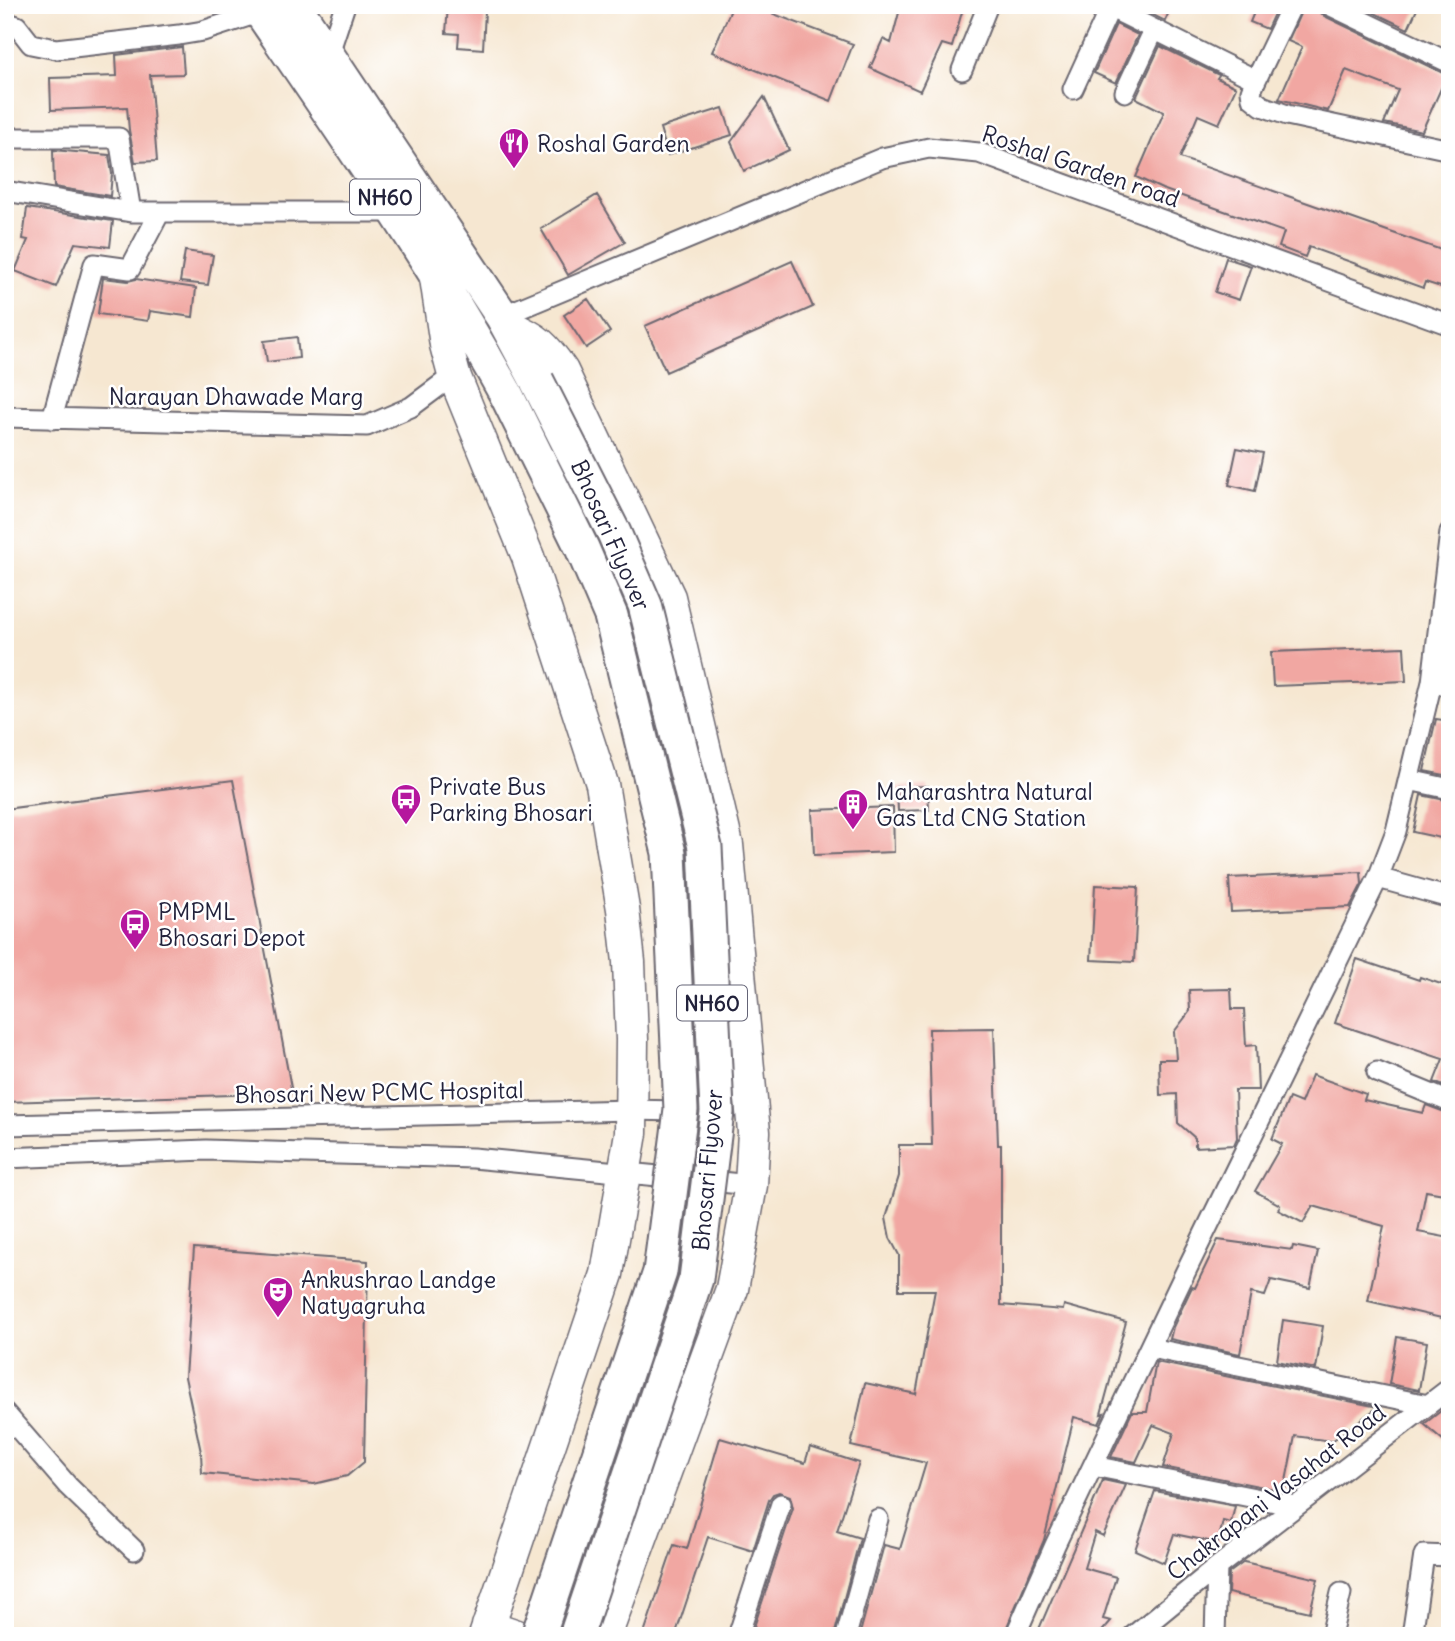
<svg xmlns="http://www.w3.org/2000/svg" width="1455" height="1641" font-family="Delius,sans-serif">
	<rect width="100%" height="100%" fill="#fff"/>
	<filter id="ink" filterUnits="userSpaceOnUse"><feTurbulence type="fractalNoise" baseFrequency=".0143" numOctaves="2"/><feDisplacementMap in="SourceGraphic" scale="14" xChannelSelector="R" yChannelSelector="G"/><feConvolveMatrix kernelMatrix="1 2 1 2 8 2 1 2 1" color-interpolation-filters="sRGB"/></filter>
	<filter id="wash" filterUnits="userSpaceOnUse"><feTurbulence type="fractalNoise" baseFrequency=".00686" numOctaves="4" result="noise"/><feDisplacementMap in="SourceGraphic" scale="28" xChannelSelector="R" yChannelSelector="G"/><feGaussianBlur stdDeviation="1.57" result="paint"/><feColorMatrix in="noise" values="0 0 0 0 0 0 0 0 0 0 0 0 0 0 0 0 0 1.4 0 .05"/><feComposite in="paint" operator="in"/></filter>
	<g filter="url(#wash)">
		<rect width="100%" height="100%" fill="#f6e7d1"/>
		<g id="blocks">
			<path fill="#f1a7a2" d="M448 5H481V11H485L483 49 458 47 459 34 446 33Z
				M733 5H775L771 13 853 44 831 101 712 52Z
				M901 5H964L952 47 942 44 920 91 870 68 883 39 891 43Z
				M1133 5H1172L1165 21Z
				M1257 5H1278L1267 29 1250 22Z
				M1304 5H1317L1319 11 1324 16 1447 75 1422 131 1384 123 1398 90 1346 70 1328 111 1279 99 1302 47 1288 41Z
				M1358 5H1419L1408 29Z
				M1116 24 1138 35 1116 83 1094 73Z
				M1160 46 1219 75 1217 78 1236 87 1219 124 1198 115 1180 158 1450 253V290L1425 282 1423 288 1309 247 1305 257 1279 247 1284 232 1162 189 1136 177 1164 112 1136 98Z
				M182 47 184 74 150 75 157 161 135 162 129 130 127 107 51 110 50 78 117 76 116 55Z
				M764 97 789 150 744 171 731 142Z
				M723 108 732 135 668 155 660 128Z
				M53 150 109 155 112 174 110 196 54 187Z
				M597 195 625 242 568 275 541 229Z
				M27 208 113 221 110 247 75 243 56 287 15 271 28 240 23 239Z
				M185 251 213 255 208 285 180 282Z
				M1226 258 1251 266 1239 300 1215 292Z
				M792 261 813 307 666 372 645 326Z
				M103 278 128 281 136 279 196 288 193 317 150 311 148 321 98 314Z
				M588 299 610 332 586 348 564 315Z
				M297 337 299 358 267 362 264 341Z
				M1237 448 1263 453 1255 491 1229 485Z
				M1404 647 1406 681 1273 686 1271 652Z
				M1436 719 1450 721V776L1424 771Z
				M233 780 292 1093 5 1102V809Z
				M928 786 929 810 898 811 897 787Z
				M1421 795 1450 801V840L1413 832Z
				M893 807 894 852 814 855 812 810Z
				M1361 872 1362 884 1350 907 1231 912 1229 878Z
				M1095 885 1138 887 1134 962 1091 960Z
				M1357 959 1419 980 1420 977 1450 987V1089L1434 1082 1443 1059 1335 1023Z
				M1231 989 1232 1009H1244L1246 1046 1256 1045 1258 1090H1235L1237 1138 1234 1145 1195 1147V1138L1178 1123 1177 1094 1160 1095 1159 1059H1176L1174 1032 1190 1011 1189 990Z
				M994 1028 998 1145H1001V1305L1063 1310 1064 1305 1126 1322 1101 1414 1104 1413 1099 1424 1074 1417 1044 1540 1003 1636H870L860 1633 884 1545 900 1549 926 1463 851 1446 865 1383 916 1394 935 1290H899V1255L890 1238 886 1218 899 1176V1145H932L929 1029Z
				M1312 1075 1366 1094 1364 1100 1423 1113 1426 1105 1450 1114V1195L1426 1191 1418 1232 1450 1238V1320L1368 1301 1384 1226 1313 1206 1303 1223 1278 1210 1280 1205 1255 1191 1282 1144 1272 1139 1289 1098 1301 1103Z
				M1218 1240 1292 1250 1293 1246 1318 1251 1310 1288 1271 1280 1265 1296 1251 1293 1240 1354 1170 1339 1173 1327 1192 1287 1195 1288Z
				M194 1248 368 1261 364 1462 347 1476 314 1484 202 1473 201 1452 185 1377Z
				M1283 1320 1323 1326 1316 1369 1277 1361Z
				M1397 1337 1427 1342 1419 1390 1389 1384Z
				M1156 1362 1378 1407 1332 1441 1295 1436 1284 1491 1163 1467 1174 1433 1153 1425 1136 1462 1111 1457 1132 1412H1147Z
				M1450 1404V1446L1424 1424Z
				M720 1438 805 1463 810 1447 859 1463 837 1531 860 1538 834 1636H751L793 1508 790 1496 779 1492 773 1494 769 1500 753 1551 708 1537 675 1636H643L674 1545 687 1549Z
				M1103 1480 1126 1485 1103 1536 1095 1532 1084 1568 1116 1577 1103 1619 1111 1621 1098 1636H1036Z
				M1155 1491 1235 1506 1231 1523 1223 1521 1218 1543 1174 1534 1164 1563 1135 1550Z
				M1244 1562 1318 1579 1310 1612 1228 1593 1229 1573Z"/>
		</g>
	</g>
	<g filter="url(#ink)">
		<use href="#blocks" fill-opacity="0" stroke="#6c6770" stroke-width="2"/>
		<g fill="none" stroke-linecap="round" stroke-linejoin="round">
			<g stroke="#6c6770" stroke-width="23">
				<path id="minor" d="M1105 5 1256 80
					M1292 5 1256 80 1251 91 1252 98 1262 106 1287 115 1450 150
					M1329 5 1450 63
					M5 22 17 26 31 44 56 49 179 35 203 31 261 12
					M328 56 345 5
					M962 70 988 5
					M1073 89 1110 8
					M1125 92 1154 30
					M5 138H119L131 212
					M5 191 131 212H395
					M502 316 882 158 929 148 979 153 1450 325
					M5 417 367 426 411 407 454 375
					M52 419 94 264 130 269 160 212
					M1432 682 1450 686
					M1409 780 1450 789
					M1378 878 1450 898
					M1377 1072 1450 1102
					M5 1125 631 1110 725 1112
					M5 1158 206 1150 473 1158 751 1185
					M1151 1348 1428 1405
					M5 1413 68 1486 134 1550
					M1093 1466 1296 1506
					M738 1636 781 1504
					M846 1636 878 1519
					M1015 1636 1055 1545 1185 1273 1378 878 1396 831 1432 682 1450 532
					M1133 1636 1217 1567 1450 1388
					M1215 1636 1217 1567
					M1331 1636 1341 1593
					M1412 1636 1424 1555 1450 1556"/>
			</g>
			<g stroke="#6c6770" stroke-width="35">
				<path id="primary" d="M436 278 446 345 454 375 528 557 602 784 623 909 629 962 632 1040 631 1133 607 1274 485 1636
					M509 327C537 338 545 346 562 371L669 597 727 845 754 1132 751 1185 732 1289 605 1636
					M488 1626 517 1636"/>
			</g>
			<g stroke="#6c6770" stroke-width="37">
				<path id="trunk" d="M256 5C343 132 432 259 506 394
					M294 5 502 316 537 381"/>
			</g>
			<use href="#minor" stroke="#fff" stroke-width="19"/>
			<use href="#primary" stroke="#fff" stroke-width="32"/>
			<use href="#trunk" stroke="#fff" stroke-width="33"/>
			<g stroke="#6c6770" stroke-width="37" stroke-linecap="butt">
				<path id="trunk-bridge" d="M537 381 614 533 645 605 705 847 717 1112 696 1279 576 1636
					M506 394 582 548 611 616 669 853 681 1110 660 1272 538 1636"/>
			</g>
			<use href="#trunk-bridge" stroke="#fff" stroke-width="33"/>
		</g>
	</g>
	<defs>
		<g id="restaurant-pin" transform="scale(1.575)"><path d="M0 17L-7.5 6A9.5 9.5 0 1 1 7.5 6Z" fill="#b5179e" stroke="#fff"/><path d="M-5-6h1v4h1v-4h1v4h1v-4h1v5L-1.5 .5V6h-2V.5L-5-1ZM5-6V6H3V1.5H1.5Q1.5-4 5-6Z" fill="#fff"/></g>
		<g id="bus-pin" transform="scale(1.575)"><path d="M0 17L-7.5 6A9.5 9.5 0 1 1 7.5 6Z" fill="#b5179e" stroke="#fff"/><path d="M-5-6H5V4H4V6H2V4H-2V6H-4V4H-5ZM-3.5-4V0h7V-4ZM-3.5 1.2v1.5H-2V1.2ZM2 1.2v1.5H3.5V1.2Z" fill="#fff"/></g>
		<g id="building-pin" transform="scale(1.575)"><path d="M0 17L-7.5 6A9.5 9.5 0 1 1 7.5 6Z" fill="#b5179e" stroke="#fff"/><path d="M-4-6H4V6H1V3H-1V6H-4ZM-2.5-4.3h1.7v1.8h-1.7ZM.8-4.3h1.7v1.8H.8ZM-2.5-1h1.7V.8h-1.7ZM.8-1h1.7V.8H.8Z" fill="#fff"/></g>
		<g id="theatre-pin" transform="scale(1.575)"><path d="M0 17L-7.5 6A9.5 9.5 0 1 1 7.5 6Z" fill="#b5179e" stroke="#fff"/><path d="M-5-5.5Q0-4 5-5.5V0Q5 5 0 6Q-5 5-5 0ZM-3.3-2.5H-1v1.5H-3.3ZM1-2.5H3.3v1.5H1ZM-2.8 1Q0 5.5 2.8 1Z" fill="#fff"/></g>
	</defs>
	<g fill-rule="evenodd">
		<use href="#restaurant-pin" x="514" y="143"/>
		<use href="#bus-pin" x="406" y="799"/>
		<use href="#building-pin" x="853" y="804"/>
		<use href="#bus-pin" x="135" y="924"/>
		<use href="#theatre-pin" x="278" y="1292"/>
	</g>
	<g text-anchor="middle" dominant-baseline="central" stroke-width="5" stroke-linejoin="round" paint-order="stroke">
		<g fill="#fff" stroke="#646476" stroke-width="2">
			<rect x="350" y="179.5" width="70" height="35" rx="5"/>
			<rect x="677" y="985.5" width="70" height="35" rx="5"/>
		</g>
		<g font-size="21" font-weight="bold" fill="#22223b">
			<text x="385" y="197">NH60</text>
			<text x="712" y="1003">NH60</text>
		</g>
		<g font-size="23" fill="#22223b" stroke="#fff" text-anchor="start">
			<text x="537" y="143">Roshal Garden</text>
			<text x="429" y="786">Private Bus<tspan x="429" dy="26">Parking Bhosari</tspan></text>
			<text x="876" y="791">Maharashtra Natural<tspan x="876" dy="26">Gas Ltd CNG Station</tspan></text>
			<text x="158" y="911">PMPML<tspan x="158" dy="26">Bhosari Depot</tspan></text>
			<text x="301" y="1279">Ankushrao Landge<tspan x="301" dy="26">Natyagruha</tspan></text>
		</g>
		<g font-size="23" fill="#22223b" stroke="#fff">
			<text transform="translate(1081 166) rotate(19)">Roshal Garden road</text>
			<text x="236" y="396">Narayan Dhawade Marg</text>
			<text transform="translate(611 535) rotate(66)">Bhosari Flyover</text>
			<text transform="translate(379 1092) rotate(-1)">Bhosari New PCMC Hospital</text>
			<text transform="translate(707 1170) rotate(-85)">Bhosari Flyover</text>
			<text transform="translate(1276 1492) rotate(-38)">Chakrapani Vasahat Road</text>
		</g>
	</g>
	<rect width="1455" height="1641" fill="none" stroke="#fff" stroke-width="28"/>
</svg>
